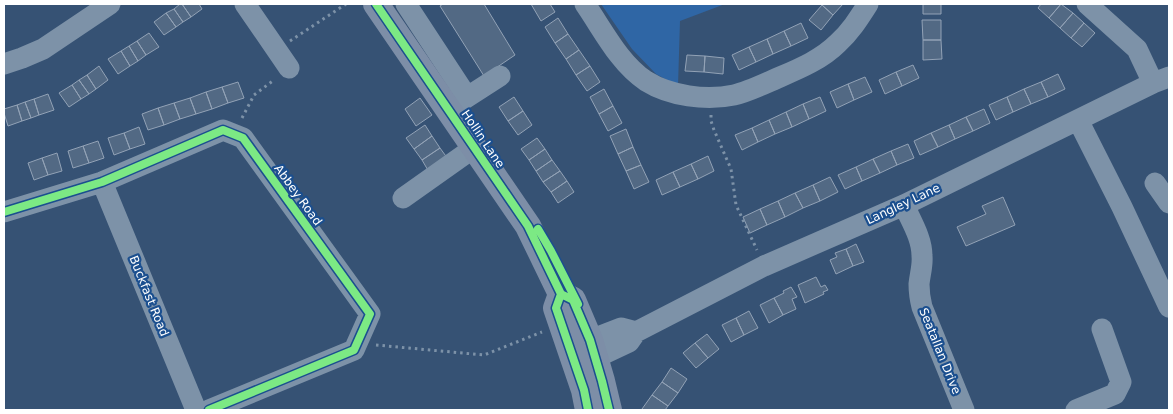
<svg xmlns="http://www.w3.org/2000/svg" width="1173" height="414" font-family="'DejaVu Sans',sans-serif">
	<rect width="100%" height="100%" fill="#365274"/>
	<path fill="#2f66a5" d="M601 4H725L680 21 678 86 656 74 632 49Z"/>
	<path fill="#526984" stroke="#92a2b6" d="M180 4H182L191 17 183 22 174 9Z
		M182 4H199L202 9 191 17Z
		M443 4H484L515 55 484 76 440 6Z
		M531 4H550L555 12 541 21Z
		M823 4H843L833 15 822 5Z
		M923 4H941V14H923Z
		M1041 4H1061L1049 18 1038 8Z
		M1061 4 1073 13 1060 28 1049 18Z
		M822 5 833 15 821 30 809 20Z
		M174 9 183 22 176 27 166 13Z
		M166 13 176 27 164 35 154 22Z
		M1073 13 1084 23 1071 38 1060 28Z
		M558 18 568 34 555 43 545 27Z
		M922 20H941V40H923Z
		M801 23 808 38 791 46 784 31Z
		M1084 23 1095 33 1082 47 1071 38Z
		M784 31 791 46 773 54 767 39Z
		M149 33 159 47 146 55 137 41Z
		M568 34 579 50 566 59 555 43Z
		M767 39 773 54 756 62 749 47Z
		M923 40H941L942 59 923 60Z
		M137 41 146 55 138 61 129 46Z
		M129 46 138 61 130 66 121 51Z
		M749 47 756 62 739 70 732 55Z
		M579 50 590 66 576 75 566 59Z
		M121 51 130 66 118 74 108 59Z
		M687 55 705 56 704 72 685 71Z
		M705 56 724 58 723 74 704 72Z
		M913 65 919 78 902 86 896 72Z
		M99 66 108 80 96 89 87 75Z
		M590 66 600 82 587 91 576 75Z
		M896 72 902 86 885 94 879 80Z
		M1058 74 1065 89 1048 97 1041 82Z
		M87 75 96 89 89 94 79 80Z
		M865 77 872 92 854 100 848 84Z
		M79 80 89 94 81 99 72 85Z
		M238 82 244 98 228 103 222 87Z
		M1041 82 1048 97 1031 104 1024 89Z
		M848 84 854 100 837 108 830 92Z
		M72 85 81 99 69 107 59 93Z
		M222 87 228 103 212 109 206 92Z
		M604 89 613 106 599 114 590 97Z
		M1024 89 1031 104 1013 112 1007 97Z
		M206 92 212 109 196 114 190 98Z
		M48 94 54 110 39 115 34 99Z
		M514 97 523 111 508 121 499 107Z
		M820 97 826 111 809 119 803 104Z
		M1007 97 1013 112 996 120 989 105Z
		M190 98 196 114 180 119 174 103Z
		M420 98 432 115 416 126 405 109Z
		M34 99 39 115 31 118 25 102Z
		M25 102 31 118 22 121 17 105Z
		M174 103 180 119 164 125 158 108Z
		M803 104 809 119 792 127 786 112Z
		M17 105 22 121 8 126 4 113V109Z
		M613 106 622 123 608 131 599 114Z
		M158 108 164 125 148 130 142 114Z
		M984 109 990 123 973 131 966 117Z
		M523 111 532 125 518 135 508 121Z
		M786 112 792 127 775 134 769 120Z
		M966 117 973 131 955 139 949 125Z
		M769 120 775 134 758 142 752 128Z
		M425 125 432 136 414 149 406 138Z
		M949 125 955 139 938 147 931 133Z
		M139 127 145 144 130 149 124 133Z
		M752 128 758 142 742 150 735 135Z
		M626 129 633 147 618 154 610 136Z
		M124 133 130 149 114 155 108 138Z
		M931 133 938 147 920 155 914 141Z
		M432 136 440 148 422 160 414 149Z
		M537 138 545 149 529 160 521 149Z
		M98 141 104 158 89 163 83 146Z
		M908 144 914 158 897 165 891 151Z
		M83 146 89 163 73 168 68 151Z
		M633 147 641 165 626 171 618 154Z
		M440 148 448 159 429 172 422 160Z
		M545 149 552 160 536 171 529 160Z
		M891 151 897 165 880 173 873 159Z
		M57 153 62 171 48 175 42 158Z
		M708 156 714 171 698 179 691 164Z
		M42 158 48 175 34 180 28 163Z
		M873 159 880 173 862 181 856 167Z
		M552 160 560 171 543 182 536 171Z
		M691 164 698 179 680 187 673 172Z
		M641 165 649 182 634 189 626 171Z
		M856 167 862 181 845 189 838 175Z
		M560 171 567 181 551 192 543 182Z
		M673 172 680 187 662 195 656 180Z
		M830 177 838 192 820 201 813 185Z
		M567 181 574 192 558 203 551 192Z
		M813 185 820 201 803 208 795 193Z
		M795 193 803 208 785 217 778 201Z
		M1003 197 1015 225 966 246 957 227 986 214 982 206Z
		M778 201 785 217 767 225 760 209Z
		M760 209 767 225 750 233 743 217Z
		M856 244 864 262 853 266 846 249Z
		M846 249 853 266 836 274 830 260 837 257 835 253Z
		M816 277 821 287 825 285 828 290 823 292 824 294 805 303 798 285Z
		M791 287 797 297 792 299 796 309 783 315 774 298 784 293 783 291Z
		M774 298 783 315 769 323 760 305Z
		M749 311 758 328 744 335 736 318Z
		M736 318 744 335 731 342 722 325Z
		M707 334 719 349 708 358 695 343Z
		M695 343 708 358 696 368 683 353Z
		M671 368 687 379 678 393 662 382Z
		M662 382 678 393 668 406 652 395Z
		M652 395 668 406 665 410H645L642 409Z"/>
	<g fill="none" stroke-linecap="round" stroke-linejoin="round">
		<path stroke="#7d92a8" stroke-width="3" stroke-dasharray="2.5 4" stroke-linecap="butt" d="M290 41 346 4
			M711 115V121L714 130 731 169 736 205 757 250
			M242 118 254 95 274 80
			M376 345 484 355 542 332"/>
		<path stroke="#7d92a8" stroke-width="21" d="M245 4 289 68
			M406 4 467 97
			M585 4C603 30 619 63 646 81 670 96 706 101 734 95 748 92 766 83 780 77 801 68 822 59 838 43 851 31 859 18 868 4
			M1087 4 1137 49 1153 83
			M4 64 22 58 43 49 110 4
			M455 105 500 76
			M1078 120 1122 207 1169 307
			M102 182 196 410
			M1155 183 1169 203
			M403 198 475 147
			M904 205C911 221 922 238 922 256 923 265 920 274 919 284 919 292 920 299 922 307L964 410
			M4 212 102 182 223 130 243 138 370 314 354 350 209 410
			M621 328 636 332 629 342 595 358 573 356 590 340Z
			M636 332 764 266 904 205 1153 83 1169 77
			M1076 410 1115 394 1121 382 1102 329"/>
		<path stroke="#7d8ea7" stroke-width="26" d="M376 4 528 226 561 294 573 300 590 340 602 381 609 410
			M561 294 556 308 584 390 588 410"/>
		<g stroke="#1b4f8f" stroke-width="11">
			<path id="cycleway" d="M376 4 528 226 561 294 573 300 590 340 602 381 609 410
				M4 212 102 182 223 130 243 138 370 314 354 350 209 410
				M538 229 551 251 578 304
				M561 294 556 308 584 390 588 410"/>
		</g>
		<use href="#cycleway" stroke="#7ce984" stroke-width="8"/>
	</g>
	<g text-anchor="middle" dominant-baseline="central" stroke-width="4.5" stroke-linejoin="round" paint-order="stroke">
		<g font-size="12" fill="#fff" stroke="#1b4f8f">
			<text transform="translate(483 139) rotate(56)">Hollin Lane</text>
			<text transform="translate(298 195) rotate(54)">Abbey Road</text>
			<text transform="translate(903 204) rotate(-25)">Langley Lane</text>
			<text transform="translate(149 296) rotate(68)">Buckfast Road</text>
			<text transform="translate(940 351) rotate(68)">Seatallan Drive</text>
		</g>
	</g>
	<rect width="1173" height="414" fill="none" stroke="#ffffff" stroke-width="10"/>
</svg>
